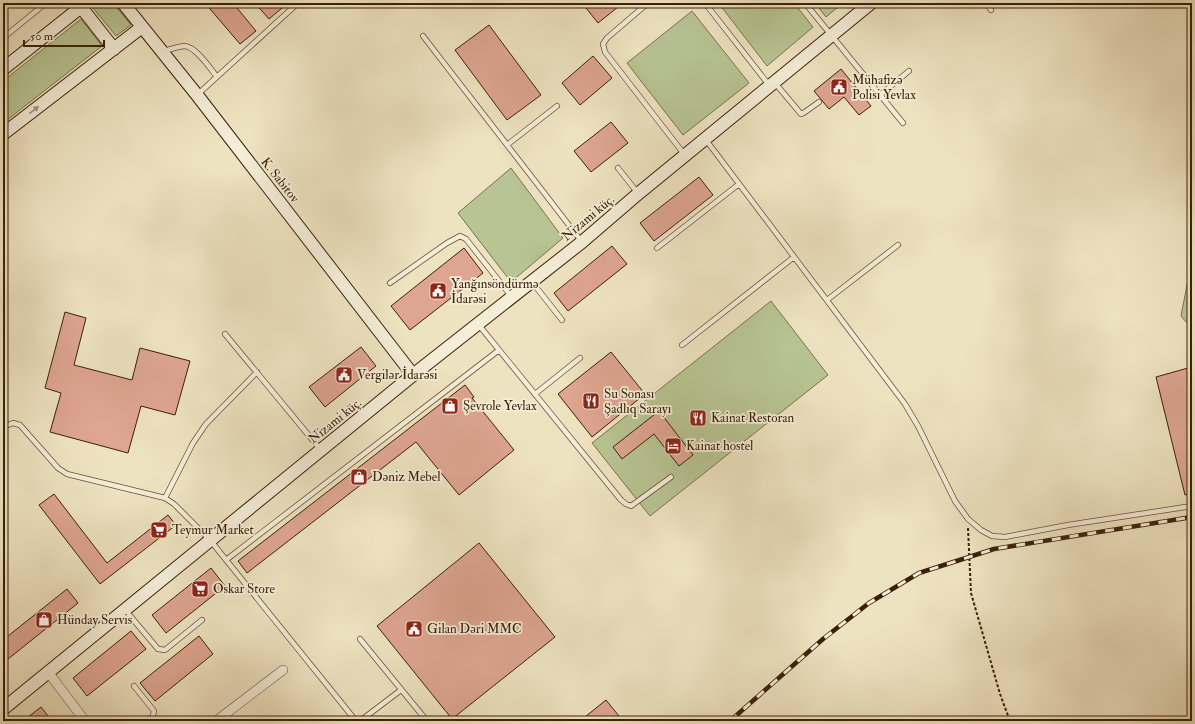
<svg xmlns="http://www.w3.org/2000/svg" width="1195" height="724" font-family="'IM FELL Double Pica',serif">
	<rect width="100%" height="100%" fill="#eee3c1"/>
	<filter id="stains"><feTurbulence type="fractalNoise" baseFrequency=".005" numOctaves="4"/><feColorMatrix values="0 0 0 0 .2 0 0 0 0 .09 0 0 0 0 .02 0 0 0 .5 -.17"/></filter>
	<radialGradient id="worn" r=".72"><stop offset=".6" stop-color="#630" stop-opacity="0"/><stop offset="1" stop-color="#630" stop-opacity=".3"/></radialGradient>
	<path fill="#b8c493" stroke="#7a724d" d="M98 3H113L131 25 116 36 93 8Z
		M722 3H794L813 27 767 66 720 5Z
		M815 3H843L826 17Z
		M692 11 749 83 683 135 627 63Z
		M81 19 102 46 3 123V81Z
		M511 168 563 238 511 282 458 213Z
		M1192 277V329L1181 316 1188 280Z
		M771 301 828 375 650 516 592 443Z"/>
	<path fill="#dea591" stroke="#3b2007" d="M205 3H243L237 8 256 31 240 44Z
		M255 3H288L269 19Z
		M582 3H623L598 23Z
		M489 25 541 95 507 120 455 50Z
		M593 56 612 78 580 105 562 83Z
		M841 69 871 106 859 115 844 97 829 109 814 91Z
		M611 122 628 143 591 172 574 151Z
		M699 177 713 195 654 241 640 223Z
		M612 246 627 264 568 311 554 293Z
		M464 248 483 273 410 330 391 306Z
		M65 312 86 318 74 365 132 380 140 348 190 361 175 415 141 406 128 453 50 432 61 393 45 388Z
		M361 347 376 366 325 407 309 387Z
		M611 352 645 394 592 437 558 394Z
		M1188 368 1192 384V493L1185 495 1156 377Z
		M465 385 474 397 472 398 514 450 459 495 416 442 247 573 238 561Z
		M659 411 693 455 679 466 654 434 622 459 613 447Z
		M54 494 107 563 168 515 176 525 100 584 39 505Z
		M479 543 555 637 452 719 377 626Z
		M211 568 225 586 166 633 152 615Z
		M67 589 78 603 3 663V640Z
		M131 631 146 649 87 696 73 678Z
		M199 636 213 654 155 701 140 683Z
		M606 700 623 721H580Z
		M41 707 52 721H23Z"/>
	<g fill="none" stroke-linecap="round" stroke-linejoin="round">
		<g stroke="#685136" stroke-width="6">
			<path id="lane" d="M648 3 607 38 603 44 605 52 684 154
				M705 3 769 85
				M805 3 903 123
				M986 3 991 10
				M423 36 582 242
				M3 38 46 3
				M163 51C170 50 178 46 185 46 196 47 210 68 217 77
				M775 83 801 114 805 112 819 102
				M197 95 298 3
				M880 95 909 71
				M706 140 905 404 918 426 955 501 968 519 981 530 992 536 1005 537 1068 525 1192 506
				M507 145 557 106
				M618 168 637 192
				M657 248 739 184
				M532 282 562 320
				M390 283 447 243 460 236 466 239 511 296
				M827 300 898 245
				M478 324 621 500 626 504 631 506 671 477
				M225 334 320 449
				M682 345 794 257
				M535 394 580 358
				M3 427 13 423 20 425 58 468 67 474 165 498 174 504 210 540 356 721
				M165 498 193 443 206 424 257 372
				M226 560 499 350
				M126 611 158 649 165 650 202 620
				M360 639 427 721
				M134 686 154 711 153 716 144 721
				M360 721 401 690"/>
		</g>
		<g stroke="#685136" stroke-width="10">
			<path id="street" d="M48 672 85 721
				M216 721 283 670"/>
		</g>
		<g stroke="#3b2007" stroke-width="14">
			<path id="secondary" d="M123 3 197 95 413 375
				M81 7 114 49
				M3 69 86 3
				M3 134 142 27
				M3 709 413 375 582 242 639 193 871 3"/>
		</g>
		<path stroke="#3b2007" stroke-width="2" stroke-dasharray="3 2" stroke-linecap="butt" d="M968 528 971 593 1000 694 1010 721"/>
		<use href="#lane" stroke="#f4edd7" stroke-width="4.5"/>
		<use href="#street" stroke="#f4edd7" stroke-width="9"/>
		<use href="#secondary" stroke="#f4edd7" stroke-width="12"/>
		<g stroke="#3b2007" stroke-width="4.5">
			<path id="rail" d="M730 721 823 639 869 603 919 573 994 549 1192 517"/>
		</g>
		<use href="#rail" stroke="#f4edd7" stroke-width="3" stroke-dasharray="9" stroke-linecap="butt"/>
	</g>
	<defs><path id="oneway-solid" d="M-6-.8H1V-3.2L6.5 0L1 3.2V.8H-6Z"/></defs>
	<use fill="#a19179" href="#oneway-solid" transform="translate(34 110) rotate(-38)"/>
	<defs>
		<g id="civic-square" transform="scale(0.9)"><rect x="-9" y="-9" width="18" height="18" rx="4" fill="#8f2418" stroke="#f4edd7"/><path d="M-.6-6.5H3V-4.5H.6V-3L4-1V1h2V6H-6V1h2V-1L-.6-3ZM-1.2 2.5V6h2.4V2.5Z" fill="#fff"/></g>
		<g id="restaurant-square" transform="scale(0.9)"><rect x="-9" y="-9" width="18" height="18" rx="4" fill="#8f2418" stroke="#f4edd7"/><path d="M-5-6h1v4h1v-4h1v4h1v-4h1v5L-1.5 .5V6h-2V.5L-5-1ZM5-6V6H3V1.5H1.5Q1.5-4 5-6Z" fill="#fff"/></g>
		<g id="shop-square" transform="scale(0.9)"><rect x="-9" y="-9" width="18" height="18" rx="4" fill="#8f2418" stroke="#f4edd7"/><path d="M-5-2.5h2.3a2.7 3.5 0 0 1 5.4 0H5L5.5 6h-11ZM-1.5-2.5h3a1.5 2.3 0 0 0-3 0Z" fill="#fff"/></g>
		<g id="hotel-square" transform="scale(0.9)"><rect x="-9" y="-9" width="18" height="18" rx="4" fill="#8f2418" stroke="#f4edd7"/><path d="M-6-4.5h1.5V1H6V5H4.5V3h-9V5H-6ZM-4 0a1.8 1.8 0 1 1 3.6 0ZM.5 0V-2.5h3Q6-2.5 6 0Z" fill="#fff"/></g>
		<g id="supermarket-square" transform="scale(0.9)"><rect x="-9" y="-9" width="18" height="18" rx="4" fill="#8f2418" stroke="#f4edd7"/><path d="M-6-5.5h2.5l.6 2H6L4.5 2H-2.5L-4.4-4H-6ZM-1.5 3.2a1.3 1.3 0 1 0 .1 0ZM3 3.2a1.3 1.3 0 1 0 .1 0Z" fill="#fff"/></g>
	</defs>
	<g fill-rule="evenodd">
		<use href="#civic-square" x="839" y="87"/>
		<use href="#civic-square" x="438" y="291"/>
		<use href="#civic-square" x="344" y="375"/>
		<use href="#restaurant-square" x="591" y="401"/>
		<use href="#shop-square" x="450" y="406"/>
		<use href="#restaurant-square" x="698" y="418"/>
		<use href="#hotel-square" x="673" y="446"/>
		<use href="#shop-square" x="359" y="477"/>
		<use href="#supermarket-square" x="159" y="530"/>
		<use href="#supermarket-square" x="200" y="589"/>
		<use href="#shop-square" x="44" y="620"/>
		<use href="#civic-square" x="414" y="629"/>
	</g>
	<g text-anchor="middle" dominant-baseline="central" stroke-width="3.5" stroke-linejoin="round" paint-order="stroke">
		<g font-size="13" fill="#3b2007" stroke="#f4edd7" text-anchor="start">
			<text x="852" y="80">Mühafizə<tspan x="852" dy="15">Polisi Yevlax</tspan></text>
			<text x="451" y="284">Yanğınsöndürmə<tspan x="451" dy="15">İdarəsi</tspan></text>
			<text x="357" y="375">Vergilər İdarəsi</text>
			<text x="604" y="394">Su Sonası<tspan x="604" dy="15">Şadlıq Sarayı</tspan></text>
			<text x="463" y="406">Şevrole Yevlax</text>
			<text x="711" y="418">Kainat Restoran</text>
			<text x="686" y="446">Kainat hostel</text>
			<text x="372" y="477">Dəniz Mebel</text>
			<text x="172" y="530">Teymur Market</text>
			<text x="213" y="589">Oskar Store</text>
			<text x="57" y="620">Hünday Servis</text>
			<text x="427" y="629">Gilan Dəri MMC</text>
		</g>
		<g font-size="13" fill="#3b2007" stroke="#f4edd7">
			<text transform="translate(280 180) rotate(52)">K. Sabitov</text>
			<text transform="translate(588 218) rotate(-40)">Nizami küç.</text>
			<text transform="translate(335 421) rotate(-39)">Nizami küç.</text>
		</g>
	</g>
	<rect width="1195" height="724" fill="none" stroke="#eee3c1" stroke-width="16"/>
	<rect x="4" y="4" width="1187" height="716" fill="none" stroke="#3b2007" stroke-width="2"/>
	<rect x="8" y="8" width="1179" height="708" fill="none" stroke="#3b2007"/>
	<path d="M24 40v6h80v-6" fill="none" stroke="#3b2007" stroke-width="2"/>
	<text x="30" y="40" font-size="12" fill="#3b2007" stroke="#f4edd7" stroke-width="3" paint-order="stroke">50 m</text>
	<rect width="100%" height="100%" filter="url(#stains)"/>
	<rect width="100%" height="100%" fill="url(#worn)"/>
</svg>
